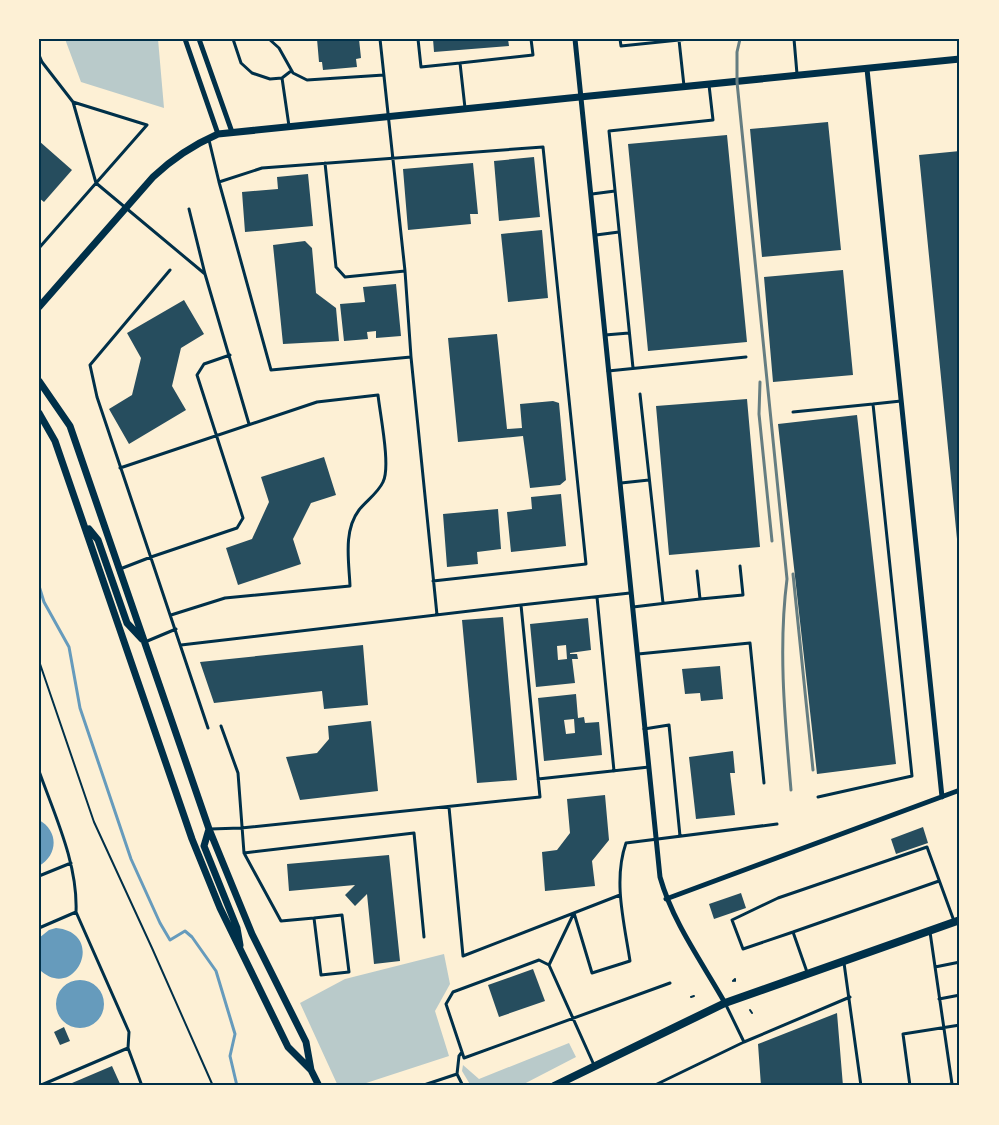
<svg xmlns="http://www.w3.org/2000/svg" width="999" height="1125" font-family="Quicksand,sans-serif">
	<rect width="100%" height="100%" fill="#fdf0d5"/>
	<path fill="#b9caca" d="M65 39H158L164 108 81 82Z
		M444 954 450 984 435 1011 449 1056 357 1086H338L300 1003 345 979Z
		M569 1043 576 1057 520 1086H471L462 1071 463 1065 479 1079Z"/>
	<path fill="#669bbc" d="M39 820C59 831 58 855 39 866Z
		M56 928C108 933 74 1004 39 969V938L49 930Z
		M56 1004a24 24 0 1 1 48 0a24 24 0 1 1-48 0Z"/>
	<g fill="none" stroke-linecap="round" stroke-linejoin="round">
		<path stroke="#669bbc" stroke-width="3" d="M39 586 44 602 69 647 80 708 131 859 160 923 170 940 185 931 192 937 216 971 235 1034 230 1056 237 1086"/>
	</g>
	<path fill="#264d5e" fill-rule="evenodd" d="M317 39H359L361 58 356 59 357 67 323 70 322 62H319Z
		M433 39H508L509 46 434 52Z
		M828 122 841 250 762 257 750 129Z
		M727 135 747 342 648 351 628 144Z
		M39 141 72 170 44 202 39 198Z
		M960 151V549H958L919 155Z
		M534 157 540 217 499 221 494 161Z
		M473 163 478 214H470L471 224 408 230 403 169Z
		M308 174 313 226 245 232 242 192 278 189 277 177Z
		M542 230 548 298 508 302 501 234Z
		M305 241 312 248 316 293 336 308 339 341 283 344 273 245Z
		M843 270 853 375 773 382 764 277Z
		M396 284 401 336 376 338V331L367 332 368 339 344 341 340 304 365 302 363 287Z
		M184 300 204 334 181 348 172 386 186 410 129 444 109 409 132 395 141 358 127 333Z
		M497 334 507 429 522 428 520 404 553 401 559 403 566 480 560 485 530 488 523 436 458 442 448 338Z
		M747 399 760 547 669 555 656 406Z
		M857 415 896 764 817 774 778 424Z
		M324 457 336 495 311 503 293 539 301 564 238 585 226 548 252 539 269 502 261 477Z
		M561 494 566 546 511 552 507 512 532 509 531 497Z
		M498 509 501 549 477 552 478 564 447 567 443 514Z
		M503 617 517 780 477 783 462 620Z
		M588 618 591 650 570 653V654H577L578 659H572L575 683 536 687 530 624ZM566 645 567 659 558 660 557 646Z
		M363 645 368 705 324 709 322 691 214 703 200 662Z
		M720 666 723 699 701 701 700 693 685 694 682 669Z
		M576 694 578 718 584 717 585 723 599 722 602 755 544 761 538 698ZM574 719 575 733 566 734 564 720Z
		M371 721 378 791 300 800 286 757 317 753 329 739 328 726Z
		M733 751 735 773H730L735 815 696 819 689 757Z
		M605 795 609 840 592 861 595 886 545 891 542 852 557 850 570 833 567 799Z
		M923 827 928 843 896 854 891 839Z
		M389 855 400 961 374 964 367 894 355 906 345 895 355 885 289 891 287 864Z
		M741 893 746 908 714 919 709 904Z
		M533 969 545 1001 499 1017 488 985Z
		M837 1013 843 1086H761L758 1044Z
		M64 1027 70 1041 60 1045 54 1032Z
		M112 1066 121 1086H65Z"/>
	<g fill="none" stroke-linecap="round" stroke-linejoin="round">
		<path stroke="#003049" stroke-width="2" d="M39 661 94 822 152 948 213 1086
			M733 981 735 979V981
			M691 997 694 996
			M750 1010 752 1013"/>
		<path stroke="#003049" stroke-width="3" d="M233 39 241 63 252 73 270 79 282 78 291 71
			M269 39 279 48 293 73 307 80 384 75
			M380 39 405 271 411 357
			M418 39 421 67 460 63
			M620 39 621 46 689 39
			M794 39 797 74
			M679 40 684 86
			M39 55 42 62 73 102 147 125 39 248
			M282 78 289 126
			M73 102 96 183 205 274
			M465 108 460 63 533 55 531 39
			M209 140 219 182
			M325 163 336 267 345 277 405 271
			M592 194 615 191
			M189 209 205 274 249 424
			M596 235 619 232
			M170 270 90 365 97 397 208 728
			M605 335 629 333
			M633 368 609 131 713 120 709 85
			M608 371 746 357
			M640 394 663 603
			M873 404 901 401
			M793 412 873 404 912 776 818 797
			M120 468 317 402 378 395C380 414 391 467 383 482 378 493 366 501 359 510 343 531 349 562 350 586L225 598 171 615
			M621 483 649 480
			M120 569 151 557 237 528 243 518 197 375 204 364 230 355
			M433 581 586 564 543 147 262 168 219 182 271 370 411 357C419 443 428 529 437 615
			M597 597 614 771
			M700 599 743 595 740 566
			M521 605 630 593
			M633 607 700 599 697 571
			M145 642 176 629
			M181 645 521 605 540 797 241 828 210 829
			M638 654 750 643 764 783
			M221 726 238 773 244 853 281 921 314 918 321 975 349 972 342 915 314 918
			M644 729 669 725 680 836
			M39 771C55 816 78 864 76 912L129 1032 128 1048 142 1086
			M538 779 649 767
			M449 807 463 956 620 895
			M244 853 414 833 424 937
			M39 876 71 863
			M574 913 592 973 630 961C624 922 613 880 626 843L777 824
			M39 928 76 912
			M793 932 939 881
			M930 932 952 1084 940 1086
			M844 963 861 1086
			M549 965 573 915
			M935 967 960 962
			M807 972 793 932 743 949 732 920 778 898 927 847 954 921
			M939 999 960 995
			M725 1003 744 1042
			M594 1065 549 965 539 960 453 992 446 1004 464 1058 670 983
			M457 1074 459 1056 462 1052
			M39 1086 128 1048
			M421 1086 457 1074 463 1086
			M653 1086 744 1042 850 997
			M910 1086 903 1034 960 1025"/>
		<path stroke="#003049" stroke-width="5" d="M185 39 218 134
			M199 39 232 132
			M575 39 660 877C673 923 702 962 725 1003
			M867 69 942 797
			M666 899 960 790"/>
		<path stroke="#003049" stroke-width="7" d="M39 307 153 177C173 158 193 145 218 134 465 108 713 84 960 59
			M39 381 70 426 209 829 252 934 306 1042 311 1070 319 1086
			M39 413 55 441 192 839 220 908 288 1047 311 1070
			M89 529 98 540 127 623 142 639
			M209 829 204 846 237 928 240 945"/>
		<path stroke="#003049" stroke-width="8" d="M554 1086 725 1003 960 920"/>
		<path stroke="#657d81" stroke-width="3" d="M740 39 737 52V82L787 579C778 649 785 720 791 790
			M760 382 759 414 772 541
			M793 574 813 770"/>
	</g>
	<rect width="999" height="1125" fill="none" stroke="#fdf0d5" stroke-width="81"/>
	<rect x="40" y="40" width="918" height="1044" fill="none" stroke="#003049" stroke-width="2"/>
</svg>
